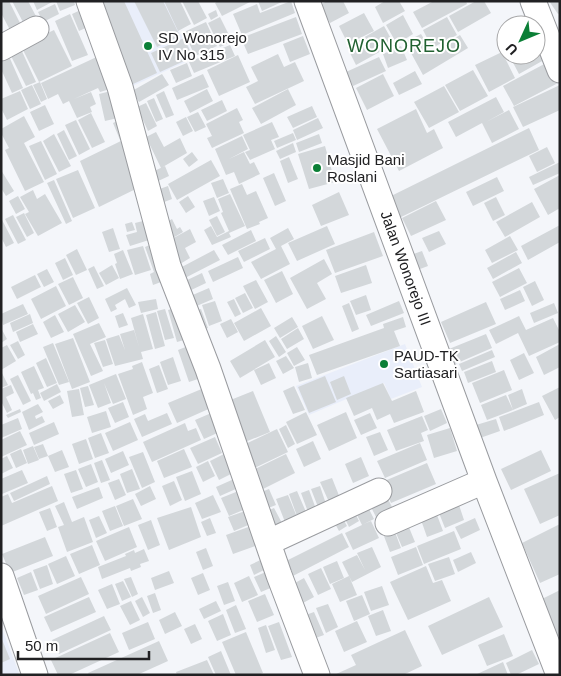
<svg xmlns="http://www.w3.org/2000/svg" width="561" height="676" font-family="Arial,sans-serif">
	<rect width="100%" height="100%" fill="#f4f6fa"/>
	<path fill="#e9eefa" d="M94 1H164L180 34 183 33 194 58 126 89Z
		M405 344 422 387 391 399 384 383 309 415 296 386Z
		M1 626 19 673 15 675H1Z"/>
	<path fill="#d3d7da" d="M1 1H9L21 25 10 30 1 13Z
		M12 1H28L38 20 25 26Z
		M33 1H54L37 10Z
		M56 1H74L75 5 60 11Z
		M102 1H124L157 73 131 85Z
		M134 1H163L180 36 157 47Z
		M164 1H180L191 24 178 31Z
		M182 1H198L207 18 194 25Z
		M218 1H252L222 16 215 3Z
		M258 1H284L262 11Z
		M291 1 295 13 242 35 233 14 257 4 260 13Z
		M327 1H343L349 13 330 23 320 5Z
		M385 1H399L405 11 383 23 375 7Z
		M434 1H466L467 4 422 28 413 12Z
		M476 1H484L491 13 458 32 449 16Z
		M549 1H560V13L558 14Z
		M55 4 59 14 43 22 38 12Z
		M85 8 92 25 79 31 72 14Z
		M216 10 218 16 211 20 208 14Z
		M364 13 374 31 348 44 339 26Z
		M70 14 88 55 72 61 55 21Z
		M403 15 413 34 397 44 386 25Z
		M220 17 232 41 220 47 208 23Z
		M296 17 302 34 248 54 241 38Z
		M447 17 457 35 432 48 423 30Z
		M206 22 217 46 195 56 184 32Z
		M384 26 394 44 356 65 347 47Z
		M54 30 72 66 39 82 21 46Z
		M421 34 432 52 460 35 468 48 423 75 405 42Z
		M303 36 310 54 290 62 283 44Z
		M184 38 193 57 160 72 151 53Z
		M230 45 235 56 194 73 189 62Z
		M536 45 544 60 519 74 509 55H536Z
		M401 46 407 60 388 68 383 54Z
		M20 47 36 82 26 86 9 52Z
		M502 52 515 78 489 92 475 65Z
		M8 54 23 88 12 93 1 69V57Z
		M103 54 117 87 100 92 98 88 74 99 91 92 96 104 90 107 92 112 77 118 69 101 63 104 58 94 48 99 41 83Z
		M278 54 284 67 295 62 304 81 255 104 246 87 258 81 251 67Z
		M238 55 250 82 219 96 207 70Z
		M379 57 386 71 353 86 346 72Z
		M550 61 560 79V82L514 106 503 86Z
		M187 63 192 76 176 83 170 70Z
		M473 70 488 96 460 111 445 85Z
		M415 71 422 84 399 95 393 83Z
		M162 74 169 85 139 102 132 91Z
		M203 74 209 87 177 100 172 88Z
		M383 74 394 96 367 110 356 88Z
		M40 82 47 99 41 102 33 85Z
		M32 85 41 104 30 109 21 90Z
		M560 85V110L523 127 513 107Z
		M444 86 459 112 429 128 414 102Z
		M207 89 213 101 190 113 184 101Z
		M288 89 296 105 261 124 252 108Z
		M115 90 122 117 105 121 99 94Z
		M20 91 28 109 7 120 1 108V99Z
		M164 91 174 115 166 118 156 95Z
		M496 97 504 112 486 122 509 110 519 129 492 143 482 123 456 137 448 122Z
		M154 98 163 119 156 122 147 101Z
		M222 100 227 111 207 121 201 110Z
		M146 103 157 126 148 131 137 107Z
		M45 105 54 124 39 131 30 112Z
		M312 106 317 117 293 128 287 117Z
		M237 108 243 120 239 122 244 133 212 148 207 138 212 136 206 124Z
		M416 109 427 133 434 129 443 148 399 171 377 129Z
		M198 112 206 127 195 132 187 117Z
		M91 113 105 142 92 148 78 120Z
		M24 116 35 137 24 143 44 182 25 191 5 150 9 148 1 133V129Z
		M186 117 193 131 183 136 176 122Z
		M318 118 323 128 297 140 293 130Z
		M122 119 128 136 120 140 113 123Z
		M76 120 90 149 79 155 65 125Z
		M272 122 279 137 271 140 275 149 250 160 245 152 250 150 243 135Z
		M529 128 539 150 395 220 385 199Z
		M64 130 77 156 69 160 57 134Z
		M156 132 164 147 180 138 187 153 161 168 146 137Z
		M293 133 296 140 277 148 274 141Z
		M54 134 71 166 59 172 43 141Z
		M319 134 322 143 299 152 296 143Z
		M242 136 248 149 229 159 244 152 250 164 254 162 260 174 239 184 234 172 226 175 215 149Z
		M125 139 144 185 99 207 80 161Z
		M41 141 57 174 45 180 29 146Z
		M293 143 296 152 280 159 276 151Z
		M325 146 335 182 309 189 298 154Z
		M547 147 555 163 537 172 529 156Z
		M192 152 198 160 189 167 183 159Z
		M289 157 298 179 288 183 280 161Z
		M211 160 220 176 177 200 168 184Z
		M560 162V173L533 185 529 177Z
		M165 166 169 176 156 182 152 172Z
		M1 170 14 191 6 196 1 188Z
		M78 170 95 208 73 218 56 179Z
		M274 173 286 201 275 206 263 178Z
		M560 175V208L548 215 534 189Z
		M497 177 504 191 473 206 466 192Z
		M223 179 229 193 217 198 211 183Z
		M54 180 72 221 66 224 47 183Z
		M242 184 247 195 256 191 268 218 259 222 260 224 247 229 230 189Z
		M168 186 172 199 159 204 154 191Z
		M33 190 37 199 45 194 62 223 38 236 25 214 29 212 20 197Z
		M339 192 349 215 321 226 312 205Z
		M230 194 245 226 229 233 231 237 212 245 204 230 211 226 217 237 229 231 221 213 223 212 218 199Z
		M18 196 25 209 16 214 9 201Z
		M188 196 195 207 186 213 179 202Z
		M214 197 220 211 209 216 203 201Z
		M496 197 505 215 493 221 484 203Z
		M436 201 446 220 411 236 402 218Z
		M532 202 540 217 505 237 496 222Z
		M24 213 34 233 27 237 16 217Z
		M13 215 26 240 18 244 5 219Z
		M217 216 225 232 217 236 209 220Z
		M1 218 14 243 6 247 1 237Z
		M172 219 177 229 180 227 183 232 166 242 162 225Z
		M143 221 149 240 130 246 126 235 137 232 135 223Z
		M132 222 135 230 127 232 125 224Z
		M560 225V242L528 260 521 246Z
		M327 226 335 244 297 261 288 243Z
		M113 228 120 249 109 252 102 232Z
		M288 228 294 239 281 246 290 264 261 279 251 262 276 249 270 238Z
		M190 229 196 242 185 248 190 258 175 267 168 241Z
		M251 230 256 241 228 255 222 245Z
		M439 231 446 244 429 252 422 238Z
		M374 232 383 256 335 273 326 250Z
		M510 236 518 250 492 263 485 250Z
		M265 238 270 249 244 262 238 251Z
		M152 244 161 282 153 285 150 274 154 272 145 247Z
		M143 246 151 270 135 275 127 250Z
		M77 249 87 270 76 275 66 255Z
		M123 250 133 274 120 279 115 264 117 263 114 254Z
		M214 250 220 260 183 279 178 269Z
		M422 251 428 266 412 272 405 257Z
		M516 252 522 263 493 279 487 268Z
		M238 257 243 268 213 282 208 271Z
		M65 258 73 275 63 280 55 263Z
		M324 259 332 274 317 283 326 299 307 309 290 278Z
		M112 265 119 278 106 285 99 273Z
		M366 265 372 283 341 293 335 276Z
		M94 266 104 286 97 289 88 269Z
		M519 268 527 283 500 297 492 282Z
		M47 269 54 282 44 287 37 274Z
		M282 271 293 294 276 303 264 280Z
		M202 273 206 283 187 292 183 282Z
		M35 275 41 287 17 299 11 287Z
		M73 277 83 298 69 305 58 284Z
		M256 280 268 302 255 309 243 286Z
		M535 281 544 300 532 306 523 287Z
		M56 286 66 306 41 319 31 299Z
		M127 288 136 305 129 308 125 299 115 305 117 309 111 312 105 299Z
		M209 288 213 299 192 308 188 297Z
		M520 290 525 301 505 310 500 299Z
		M245 293 253 308 243 313 235 298Z
		M366 295 371 310 356 315 350 301Z
		M89 297 99 318 88 324 77 303Z
		M156 299 158 309 141 313 138 302Z
		M234 299 241 314 235 317 227 302Z
		M215 301 222 321 209 326 202 305Z
		M399 301 404 313 371 326 366 315Z
		M486 302 496 324 450 343 441 322Z
		M349 303 359 329 352 332 342 306Z
		M554 303 558 313 534 323 530 313Z
		M23 304 28 314 3 325 1 314Z
		M75 305 85 322 68 332 58 314Z
		M181 306 191 338 177 342 168 310Z
		M261 308 271 326 244 341 234 323Z
		M165 309 174 338 165 340 157 311Z
		M201 309 208 328 195 333 188 313Z
		M156 312 165 346 155 349 146 315Z
		M123 313 128 325 119 328 115 316Z
		M30 314 33 323 13 332 10 323Z
		M143 314 153 349 141 352 143 359 115 366 106 339 119 335 125 350 120 334 134 330 139 347 131 318Z
		M55 315 64 332 51 338 43 322Z
		M322 316 334 340 313 349 302 326Z
		M519 316 526 330 553 318 560 332V342L529 356 518 333 496 344 489 330Z
		M292 317 298 327 280 338 274 328Z
		M403 317 406 327 394 331 400 346 317 375 309 355 384 328 383 324Z
		M231 319 238 332 227 338 220 324Z
		M99 323 106 337 90 344 103 371 91 376 73 334Z
		M33 324 38 334 20 342 16 332Z
		M1 328 7 339 1 343Z
		M298 328 304 339 287 349 281 339Z
		M486 334 492 348 455 364 449 349Z
		M276 336 286 352 279 357 269 341Z
		M73 338 90 382 72 389 55 344Z
		M105 340 113 364 103 367 94 343Z
		M265 340 275 357 240 378 230 361Z
		M18 341 25 355 18 359 10 345Z
		M53 343 69 382 59 385 43 347Z
		M193 344 204 377 189 382 178 350Z
		M560 344V367L544 375 536 357Z
		M7 345 16 361 1 370V348Z
		M297 347 305 360 294 366 287 353Z
		M492 350 495 357 462 371 459 364Z
		M524 353 534 373 519 380 510 360Z
		M286 356 294 368 283 374 276 361Z
		M173 357 181 381 168 385 160 362Z
		M46 358 57 383 47 387 36 363Z
		M492 361 496 372 468 383 464 372Z
		M142 362 153 393 143 397 147 409 133 415 118 374 133 369 132 366Z
		M269 363 276 378 261 385 254 370Z
		M308 363 312 378 299 382 295 367Z
		M159 365 168 389 157 393 149 369Z
		M34 366 44 388 38 390 41 398 36 400 33 393 31 394 21 372Z
		M504 370 512 390 480 403 472 383Z
		M1 371 8 385 1 388Z
		M116 374 126 399 113 404 104 383 111 403 98 408 89 385Z
		M18 375 31 401 23 405 10 379Z
		M325 376 336 402 309 413 298 387Z
		M344 376 351 394 337 400 330 382Z
		M383 383 392 401 416 391 424 412 394 423 390 414 377 420 372 408 354 416 346 398Z
		M57 384 61 392 44 401 40 393Z
		M11 385 14 393 6 397 12 410 7 413 1 401V389Z
		M88 386 94 405 85 407 80 388Z
		M294 386 305 410 293 414 283 391Z
		M560 387V417L555 420 542 396Z
		M204 388 213 407 177 423 168 403Z
		M79 389 84 415 72 417 67 391Z
		M522 389 527 404 513 410 508 395Z
		M253 391 270 432 245 442 228 401Z
		M60 395 64 403 53 409 48 401Z
		M506 395 513 410 487 420 481 405Z
		M123 402 129 417 115 423 108 408Z
		M539 402 544 415 504 431 499 417Z
		M38 404 43 412 35 416 36 419 42 416 45 422 29 430 22 412Z
		M20 409 21 412 8 418 6 415Z
		M441 409 447 423 430 431 424 416Z
		M106 411 111 427 92 433 87 417Z
		M216 411 224 430 204 439 195 420Z
		M306 412 317 435 297 444 286 422Z
		M346 412 357 438 329 451 317 425Z
		M167 413 172 424 142 437 134 419 145 414 148 421Z
		M370 413 377 428 361 435 354 420Z
		M422 416 428 430 421 433 424 441 396 451 387 430Z
		M18 418 22 429 1 438V425Z
		M496 419 500 431 480 438 476 425Z
		M54 422 59 434 34 445 29 433Z
		M130 422 138 440 113 451 105 433Z
		M185 423 188 431 196 428 201 440 152 462 143 442Z
		M286 425 295 444 288 448 279 429Z
		M450 428 457 451 434 458 427 435Z
		M277 429 288 452 248 471 237 448Z
		M20 431 27 445 1 457V440Z
		M380 432 388 450 374 456 366 437Z
		M101 433 109 453 95 458 88 438Z
		M215 437 222 453 198 464 190 448Z
		M86 439 93 459 79 464 72 444Z
		M313 441 321 459 304 467 296 449Z
		M420 443 427 460 385 478 377 461Z
		M43 444 48 456 39 459 34 447Z
		M33 446 39 460 28 464 23 450Z
		M21 449 27 463 16 468 10 454Z
		M184 449 192 467 164 478 157 461Z
		M62 450 69 467 55 472 48 456Z
		M541 450 551 471 511 490 501 469Z
		M123 451 129 465 111 473 105 459Z
		M143 452 155 482 142 488 129 457Z
		M226 453 235 472 219 480 210 461Z
		M286 454 295 473 257 492 247 473Z
		M7 456 13 468 1 474V459Z
		M361 457 369 476 353 483 345 464Z
		M102 460 110 480 101 483 94 463Z
		M208 461 215 476 203 482 196 467Z
		M427 463 436 484 391 503 382 482Z
		M91 464 98 482 86 487 78 469Z
		M132 469 140 489 127 493 120 474Z
		M22 470 28 483 2 494 1 479Z
		M76 470 83 489 71 493 64 474Z
		M192 471 201 494 185 501 176 477Z
		M560 473V515L540 524 524 489Z
		M47 476 50 484 14 501 10 493Z
		M332 478 340 498 329 502 320 482Z
		M119 479 126 495 115 500 108 483Z
		M234 479 238 488 220 496 216 487Z
		M174 481 182 500 170 506 162 486Z
		M52 486 58 501 1 526V497L8 494 12 503Z
		M150 486 156 499 141 506 135 494Z
		M320 486 326 504 318 507 311 489Z
		M99 487 103 498 77 509 72 497Z
		M269 489 276 505 263 510 256 494Z
		M241 490 248 508 229 516 221 498Z
		M309 490 316 509 308 512 301 493Z
		M297 491 306 512 297 516 289 494Z
		M384 491 394 511 377 519 367 499Z
		M213 495 221 512 202 519 195 503Z
		M288 495 297 517 285 522 276 499Z
		M133 499 142 519 124 526 116 506Z
		M364 499 374 519 364 524 371 521 379 538 353 550 345 533 362 525 352 505Z
		M64 502 72 522 84 517 93 542 67 552 58 527 64 525 55 506Z
		M351 505 359 521 349 527 341 511Z
		M459 505 464 520 445 528 439 513Z
		M115 506 123 526 110 531 102 511Z
		M191 507 201 537 169 550 157 518Z
		M50 508 57 527 47 531 39 512Z
		M274 508 282 523 273 527 265 512Z
		M248 510 253 523 234 531 228 517Z
		M340 513 347 526 339 531 332 518Z
		M437 515 443 531 427 537 421 520Z
		M99 516 107 533 96 538 89 520Z
		M210 518 216 533 207 536 201 522Z
		M475 518 480 530 461 539 455 527Z
		M151 520 160 545 148 550 138 525Z
		M406 520 415 542 402 547 393 526Z
		M560 524V574L540 583 522 543Z
		M254 525 261 544 233 554 226 535Z
		M129 527 137 547 105 561 96 541Z
		M393 527 401 548 390 552 382 531Z
		M454 531 461 549 424 564 417 546Z
		M342 533 349 547 289 578 282 563Z
		M45 537 53 556 10 573 2 554Z
		M92 545 100 565 79 574 70 554Z
		M372 547 381 567 352 582 342 562 357 555 365 570 357 553Z
		M416 547 423 565 398 575 391 557Z
		M206 548 213 566 203 570 196 552Z
		M144 549 149 561 140 564 141 567 131 571 130 568 102 579 98 567 126 556 125 554 134 550 135 553Z
		M471 552 476 563 458 572 453 560Z
		M66 556 75 576 57 584 48 564Z
		M267 557 272 566 254 575 250 565Z
		M449 557 455 574 435 581 428 564Z
		M337 561 344 578 330 584 323 567Z
		M47 565 53 584 40 589 33 570Z
		M426 566 433 583 442 580 451 601 408 620 390 582Z
		M321 568 331 589 318 595 308 574Z
		M273 569 280 584 261 592 254 577Z
		M169 571 174 583 155 590 151 578Z
		M31 572 38 590 24 595 17 578Z
		M203 573 210 590 198 595 191 578Z
		M249 576 258 595 242 602 234 583Z
		M349 576 357 595 340 602 332 584Z
		M81 577 89 594 46 614 38 596Z
		M131 577 138 594 132 597 124 579Z
		M304 578 314 597 303 603 293 584Z
		M123 581 131 597 122 601 115 584Z
		M228 582 235 601 224 605 217 586Z
		M112 584 120 604 107 609 98 590Z
		M382 586 389 605 371 611 364 592Z
		M560 590V636L557 637 538 601Z
		M155 593 161 610 153 613 147 596Z
		M265 594 274 615 257 622 248 601Z
		M362 595 370 614 354 621 346 601Z
		M89 597 96 612 51 632 44 617Z
		M142 597 150 613 143 617 135 601Z
		M489 597 503 627 442 655 428 626Z
		M131 601 140 620 130 625 120 606Z
		M216 601 221 611 204 619 199 609Z
		M328 604 338 627 326 633 316 608Z
		M236 605 246 629 235 633 226 610Z
		M383 610 391 631 376 636 368 616Z
		M175 612 182 626 165 634 159 620Z
		M314 612 324 635 310 640 300 617Z
		M223 614 231 635 217 641 208 621Z
		M104 616 111 630 59 654 52 640Z
		M357 621 367 642 344 652 335 631Z
		M148 622 155 639 129 650 122 633Z
		M279 622 292 657 281 660 268 626Z
		M195 624 202 639 191 644 184 629Z
		M266 625 275 650 266 653 258 628Z
		M405 630 422 666 403 675H334L356 665 351 655Z
		M246 632 263 673 258 675H236L222 642Z
		M110 633 119 652 69 675H58L51 660Z
		M504 634 513 656 487 666 478 645Z
		M1 637 10 659 1 663Z
		M159 641 168 661 137 675H89L88 673Z
		M532 650 539 664 516 675H511L506 663Z
		M221 651 231 675H216L208 657Z
		M207 660 214 675H177L176 672Z
		M503 662 508 675H475Z"/>
	<g fill="none" stroke-linecap="round" stroke-linejoin="round">
		<g stroke="#999b9f" stroke-width="27">
			<path id="minor" d="M89 1 120 87 168 266 208 369 279 575 317 675
				M307 1 484 481 559 675
				M533 1 560 70
				M1 48 36 29
				M388 523 484 481
				M269 542 379 491
				M1 576 35 675"/>
		</g>
		<use href="#minor" stroke="#fff" stroke-width="25"/>
	</g>
	<g fill="#0b7f36" stroke="#fff" stroke-width="2">
		<circle cx="148" cy="46" r="5"/>
		<circle cx="317" cy="168" r="5"/>
		<circle cx="384" cy="364" r="5"/>
	</g>
	<g text-anchor="middle" dominant-baseline="central" stroke-width="4" stroke-linejoin="round" paint-order="stroke">
		<g font-size="15" fill="#212123" stroke="#fff" text-anchor="start">
			<text x="158" y="37">SD Wonorejo<tspan x="158" dy="17">IV No 315</tspan></text>
			<text x="327" y="159">Masjid Bani<tspan x="327" dy="17">Roslani</tspan></text>
			<text x="394" y="355">PAUD-TK<tspan x="394" dy="17">Sartiasari</tspan></text>
		</g>
		<g font-size="15" fill="#212123" stroke="#fff">
			<text transform="translate(406 268) rotate(70)">Jalan Wonorejo III</text>
		</g>
		<g font-size="18" letter-spacing="1" fill="#216131" stroke="#fff">
			<text x="404" y="46">WONOREJO</text>
		</g>
	</g>
	<rect width="561" height="676" fill="none" stroke="#212123" stroke-width="5"/>
	<g transform="translate(521 40) rotate(226)"><circle r="24" fill="#ffffff" stroke="#a6a6a7"/>
	<path d="M0-4L9 19L0 12L-9 19Z" fill="#0b7f36"/>
	<text y="-8" font-size="14" font-weight="bold" text-anchor="middle" fill="#212123">U</text>
	</g>
	<path d="M18 651v8h131v-8" fill="none" stroke="#212123" stroke-width="2.5"/>
	<text x="25" y="651" font-size="15" fill="#212123" stroke="#ffffff" stroke-width="4" paint-order="stroke">50 m</text>
</svg>
